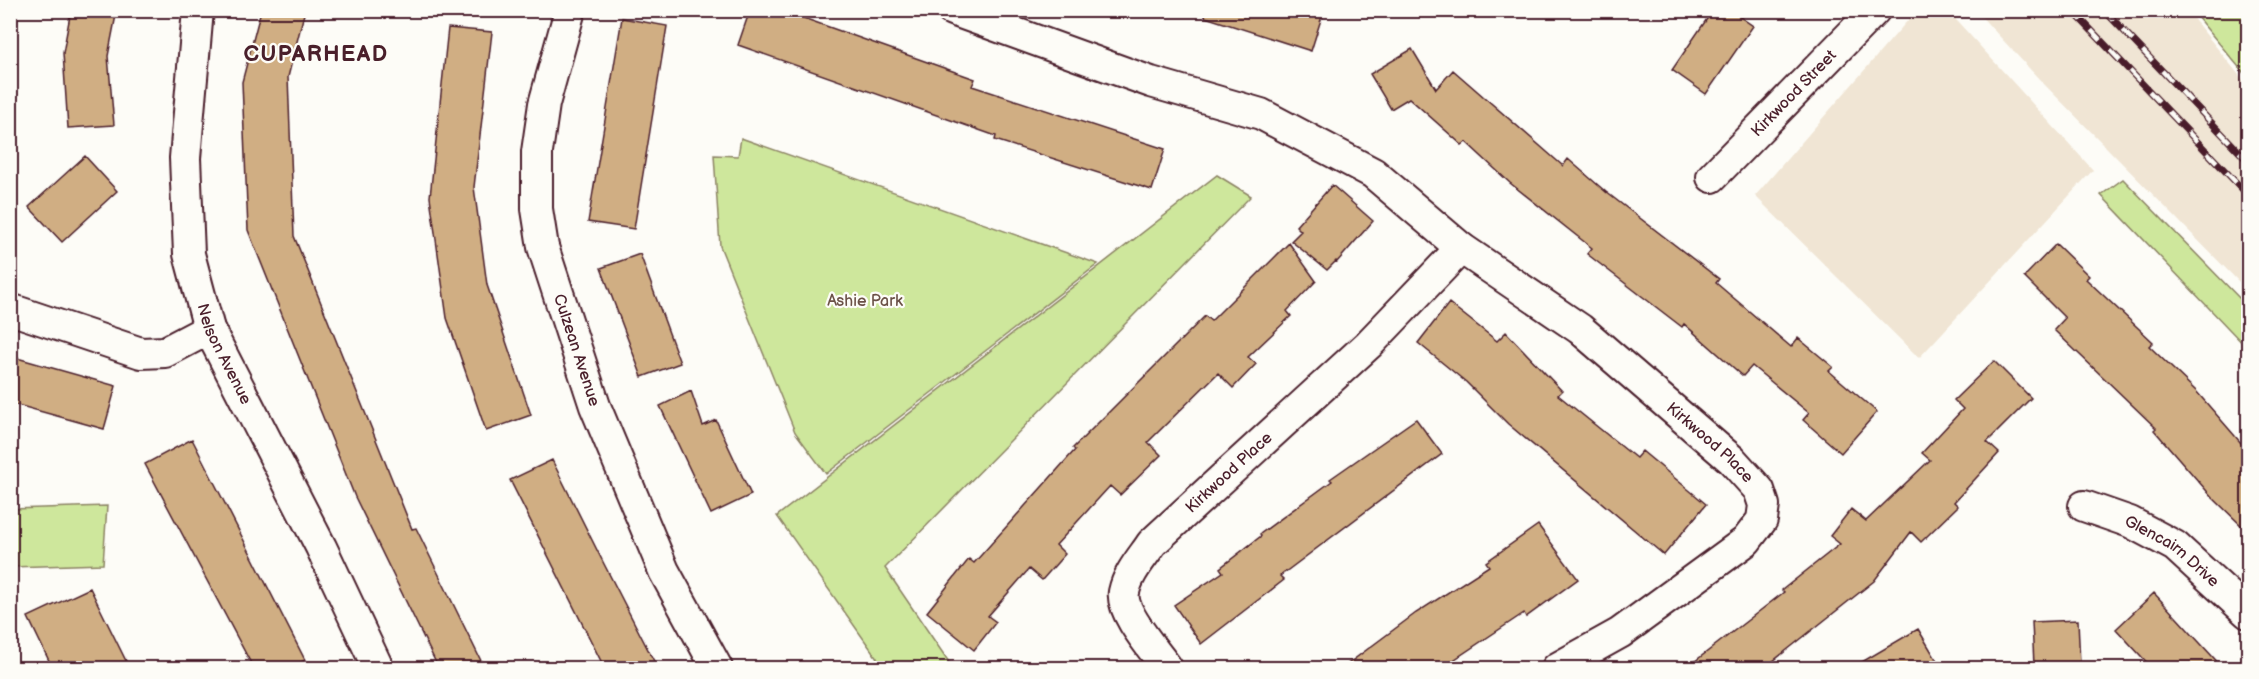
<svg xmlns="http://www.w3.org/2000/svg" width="2259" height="679" font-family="'Balsamiq Sans',sans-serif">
	<rect width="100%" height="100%" fill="#fdfcf7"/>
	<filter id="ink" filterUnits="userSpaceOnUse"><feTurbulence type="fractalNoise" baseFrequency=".0167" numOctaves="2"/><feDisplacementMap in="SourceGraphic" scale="12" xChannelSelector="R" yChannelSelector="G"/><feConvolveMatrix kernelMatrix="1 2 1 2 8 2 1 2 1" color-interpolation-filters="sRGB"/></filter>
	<g filter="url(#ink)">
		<path fill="#f0e5d4" d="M1916 11H1948L2093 170 1919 358 1755 196Z
			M1976 11H2187L2248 86V291L2040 80Z"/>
		<path fill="#cee79c" stroke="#8c8364" stroke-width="1.5" d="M2192 11H2248V78Z
			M741 138 1098 264 826 474 795 432 720 246 714 155 738 156Z
			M1217 175 1251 196 885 568 953 668H884L777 516Z
			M2123 179 2248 307V349L2101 195Z
			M107 506 103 564 11 567V509Z"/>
		<path fill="#d0ae83" stroke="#4a1f2b" stroke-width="1.5" d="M71 10H117L108 56 114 125 68 128 63 53Z
			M261 10H305L288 77 294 236 412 529 416 528 485 669H439L355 497 248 230 242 82Z
			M750 10H781L975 79 972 86 1165 149 1152 190 995 140 996 136 738 45Z
			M1206 10H1324L1311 51 1205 17Z
			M1713 10H1730L1753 26 1706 94 1672 70Z
			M622 18 667 26 634 229 588 222Z
			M448 28 492 32 474 187 487 285 531 415 486 431 447 318 430 197Z
			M1412 49 1436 89 1453 70 1563 166 1568 159 1606 192 1719 279 1716 283 1791 347 1798 338 1833 367 1829 371 1877 412 1841 453 1803 420 1809 413 1752 366 1743 376 1684 324 1682 327 1587 254 1592 248 1510 183 1466 142 1462 145 1409 98 1391 109 1370 74Z
			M85 156 117 191 62 242 29 207Z
			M1332 185 1373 221 1337 262 1336 261 1327 270 1291 241 1301 231 1296 226Z
			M1289 243 1316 281 1287 311 1291 316 1248 357 1256 364 1233 388 1218 373 1148 442 1161 455 1120 495 1110 486 1056 545 1065 554 1042 580 1029 569 988 616 996 622 974 650 927 612 969 559 974 563 1075 450 1073 448 1205 316 1211 321Z
			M2056 244 2089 276 2086 279 2153 342 2149 346 2196 391 2248 451V532L2212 497 2154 430 2156 428 2054 330 2065 318 2024 277Z
			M640 254 680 363 642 377 601 268Z
			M1449 303 1497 341 1506 332 1562 391 1558 395 1636 458 1642 451 1706 504 1664 555 1508 424 1466 382 1418 343Z
			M10 356 116 386 104 429 10 403Z
			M1994 361 2031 398 1987 442 1999 453 1954 502 1958 506 1921 542 1911 532 1874 581 1763 669H1685L1784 592 1782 590 1840 544 1830 536 1851 509 1866 521 1930 460 1922 453 1963 409 1954 400Z
			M691 391 703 426 716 420 751 495 711 514 660 406Z
			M1416 419 1442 454 1280 576 1284 580 1201 644 1174 605 1223 572 1220 568 1261 536 1260 534 1332 481 1330 479Z
			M192 439 305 660 289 669H254L145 464Z
			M552 460 604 564 658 669H605L510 480Z
			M1538 525 1578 579 1526 617 1524 613 1440 669H1341L1416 613 1489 566 1486 562Z
			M90 588 130 669H53L28 617Z
			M2154 593 2224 669H2153L2116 629Z
			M2078 620 2080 664 2034 665 2032 622Z
			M1918 629 1942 669H1850Z"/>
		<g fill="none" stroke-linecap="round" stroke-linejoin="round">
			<g stroke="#4a1f2b" stroke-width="34">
				<g id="minor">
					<path id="s1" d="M198 10 185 158 189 254 209 329 321 547 378 668"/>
					<path id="s2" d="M570 10 544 104 537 152V209L543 247 595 406 664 571 717 668"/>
					<path id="s3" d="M952 10 1151 82 1261 114 1373 173 1461 248 1580 329 1732 460 1759 490 1764 505 1762 520 1746 541 1620 633 1557 668"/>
					<path id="s4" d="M1712 177 1875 10"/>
					<path d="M10 309 141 353 165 352 209 329"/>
					<path id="s5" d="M2084 506 2130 522 2175 546 2248 613"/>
					<path id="s6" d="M1167 668C1155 651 1120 612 1124 592 1128 573 1142 558 1152 543L1369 344 1461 248"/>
				</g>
			</g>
			<use href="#minor" stroke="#fdfcf7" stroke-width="30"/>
			<g stroke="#4a1f2b" stroke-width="7">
				<path id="rail" d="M2072 10 2248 195
					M2104 10 2248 161"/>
			</g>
			<use href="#rail" stroke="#fdfcf7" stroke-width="4.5" stroke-dasharray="14" stroke-linecap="butt"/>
		</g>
	</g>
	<g text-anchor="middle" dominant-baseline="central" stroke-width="4.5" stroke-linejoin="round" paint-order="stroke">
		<g font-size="16" fill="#4a1f2b" stroke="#fdfcf7">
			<text stroke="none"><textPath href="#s4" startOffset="117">Kirkwood Street</textPath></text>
			<text stroke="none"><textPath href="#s2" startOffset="350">Culzean Avenue</textPath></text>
			<text stroke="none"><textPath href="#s1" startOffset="351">Nelson Avenue</textPath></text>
			<text stroke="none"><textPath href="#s3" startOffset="885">Kirkwood Place</textPath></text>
			<text stroke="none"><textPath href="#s6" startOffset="250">Kirkwood Place</textPath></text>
			<text stroke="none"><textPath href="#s5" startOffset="100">Glencairn Drive</textPath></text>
		</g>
		<g font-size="16" fill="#6b5147" stroke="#fdfcf7">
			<text x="865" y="301">Ashie Park</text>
		</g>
		<g font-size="22" font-weight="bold" letter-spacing="1.5" fill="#4a1f2b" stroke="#fdfcf7">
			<text x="316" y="54">CUPARHEAD</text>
		</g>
	</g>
	<rect width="2259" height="679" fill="none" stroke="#fdfcf7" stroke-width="36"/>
	<rect x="18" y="18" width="2223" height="643" fill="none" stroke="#4a1f2b" stroke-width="2" filter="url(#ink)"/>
</svg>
